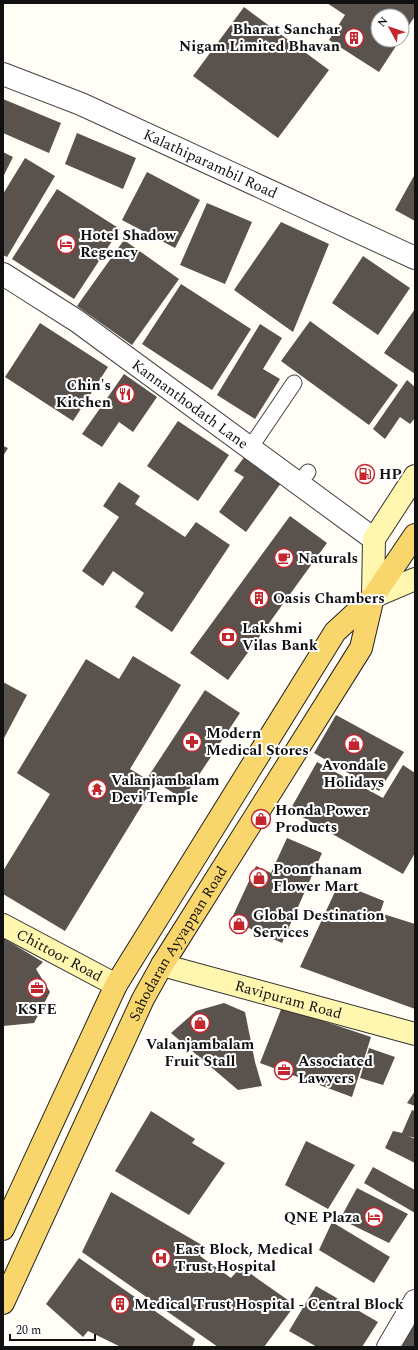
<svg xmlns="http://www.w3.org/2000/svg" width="418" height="1350" font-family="Spectral,serif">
	<rect width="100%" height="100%" fill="#fffdf5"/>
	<path fill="#5a524d" d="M327 3H415V16L402 36V16H378V40H400L379 72 329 40 345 15Z
		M244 7 329 70 278 138 193 76Z
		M3 99 61 123 49 153 3 133Z
		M77 133 136 158 123 189 65 164Z
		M3 152 13 157 3 177Z
		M25 158 55 176 7 257 3 255V194Z
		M147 172 200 200 175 248 122 220Z
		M415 174V221L395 210Z
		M57 189 120 229 74 299 12 259Z
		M207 203 252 222 225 284 180 265Z
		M281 222 329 244 293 332 234 290Z
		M124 240 179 279 132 345 77 306Z
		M363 256 410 288 378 335 332 303Z
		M181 284 251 329 212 390 142 344Z
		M415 309V374L384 353Z
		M310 321 398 385 369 425 281 361Z
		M40 323 108 367 73 421 5 377Z
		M260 324 282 338 263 369 280 379 255 419 217 395Z
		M124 374 157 397 133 432 119 422 102 447 82 434Z
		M407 380 415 387V418L410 424 400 417 385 439 373 429Z
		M178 421 229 455 198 501 147 466Z
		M3 446 8 448 3 456Z
		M245 456 281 483 246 532 219 512 244 477 234 471Z
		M119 482 140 496 135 504 185 537 196 522 230 545 172 632 135 607 144 593 113 571 103 586 82 571 119 517 103 506Z
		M290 516 327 543 228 680 190 653Z
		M133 656 181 685 130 769 155 784 65 931 3 894V871L50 794 17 773 86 659 119 679Z
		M3 682 27 695 3 740Z
		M205 690 240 713 183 799 148 777Z
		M336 715 404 752 379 791 314 753Z
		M317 762 383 798 403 765 415 773V853L403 874 290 810Z
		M287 838 322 853 282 943 231 920 256 866 271 873Z
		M339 883 384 901 380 913 415 924V1009L300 967Z
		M3 938 43 962 36 969 50 992 34 1023 3 1026Z
		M224 1003 245 1012 255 1062 262 1086 238 1090 171 1033 196 1011Z
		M282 1007 371 1037 352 1097 260 1063Z
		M369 1048 395 1057 383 1085 360 1078Z
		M415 1091V1106L407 1103Z
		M412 1110 415 1111V1138L408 1136 415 1139V1163L385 1148 393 1131 402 1133Z
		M151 1111 195 1139 192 1143 225 1163 189 1215 115 1171Z
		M306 1141 355 1165 328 1209 285 1185Z
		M373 1167 415 1190V1213L364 1183Z
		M357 1188 408 1214 389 1243 340 1219Z
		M111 1192 207 1248 200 1256 231 1278 241 1267 295 1305 264 1347H218L82 1252Z
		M332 1222 390 1257 374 1283 319 1250Z
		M79 1258 195 1339 192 1347H121L88 1331 83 1337 46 1304Z
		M316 1286 378 1322 362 1347H317L289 1331Z
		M412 1326 415 1328V1347H400Z"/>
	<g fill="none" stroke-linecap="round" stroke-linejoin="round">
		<g stroke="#444" stroke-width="17">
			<path id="lane" d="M250 448 294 383
				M299 483 308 472"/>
		</g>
		<g stroke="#444" stroke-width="24">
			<g id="street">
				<path id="s1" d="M3 74 81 104 415 258"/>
				<path id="s2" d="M3 274 77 321 374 539"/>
				<path d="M388 1347 415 1301"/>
			</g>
		</g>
		<g stroke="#333" stroke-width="24">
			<g id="secondary">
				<path d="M415 476 374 539 373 597 415 579"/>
				<path id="s3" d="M3 925 116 985"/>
				<path id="s4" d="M162 965 415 1034"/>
			</g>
		</g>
		<g stroke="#222" stroke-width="24">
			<g id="primary">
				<path d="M3 1229 116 985 335 632 373 597 415 535"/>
				<path id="s5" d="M3 1303 143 999 162 965 361 648 373 597"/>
			</g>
		</g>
		<use href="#lane" stroke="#fff" stroke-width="15"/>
		<use href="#street" stroke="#fff" stroke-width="22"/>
		<use href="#secondary" stroke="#fff6b0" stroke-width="22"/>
		<use href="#primary" stroke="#f9d66b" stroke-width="22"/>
	</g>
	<defs>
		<g id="building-ring" transform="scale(1)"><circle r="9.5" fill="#fff" stroke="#c4262e" stroke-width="1.5"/><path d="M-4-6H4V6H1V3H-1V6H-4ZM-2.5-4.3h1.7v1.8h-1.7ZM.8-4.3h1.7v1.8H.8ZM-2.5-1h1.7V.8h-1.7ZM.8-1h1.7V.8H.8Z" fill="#c4262e"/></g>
		<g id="hotel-ring" transform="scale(1)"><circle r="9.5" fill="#fff" stroke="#c4262e" stroke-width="1.5"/><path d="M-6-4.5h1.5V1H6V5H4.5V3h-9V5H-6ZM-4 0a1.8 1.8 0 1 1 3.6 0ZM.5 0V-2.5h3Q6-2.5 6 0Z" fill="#c4262e"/></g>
		<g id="restaurant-ring" transform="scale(1)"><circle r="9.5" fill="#fff" stroke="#c4262e" stroke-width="1.5"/><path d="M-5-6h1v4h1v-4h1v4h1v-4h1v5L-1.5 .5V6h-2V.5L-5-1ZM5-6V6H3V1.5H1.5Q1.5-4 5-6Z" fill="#c4262e"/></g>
		<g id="fuel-ring" transform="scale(1)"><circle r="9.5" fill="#fff" stroke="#c4262e" stroke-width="1.5"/><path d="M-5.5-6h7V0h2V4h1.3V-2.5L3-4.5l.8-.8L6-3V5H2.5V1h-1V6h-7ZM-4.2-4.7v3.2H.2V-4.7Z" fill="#c4262e"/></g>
		<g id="cafe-ring" transform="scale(1)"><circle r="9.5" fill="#fff" stroke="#c4262e" stroke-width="1.5"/><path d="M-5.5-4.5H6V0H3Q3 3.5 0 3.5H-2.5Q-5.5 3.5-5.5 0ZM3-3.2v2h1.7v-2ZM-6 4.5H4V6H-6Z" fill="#c4262e"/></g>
		<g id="bank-ring" transform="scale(1)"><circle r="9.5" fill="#fff" stroke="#c4262e" stroke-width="1.5"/><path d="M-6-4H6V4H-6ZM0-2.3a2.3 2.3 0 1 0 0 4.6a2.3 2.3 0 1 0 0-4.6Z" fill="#c4262e"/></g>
		<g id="pharmacy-ring" transform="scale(1)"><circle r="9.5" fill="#fff" stroke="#c4262e" stroke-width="1.5"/><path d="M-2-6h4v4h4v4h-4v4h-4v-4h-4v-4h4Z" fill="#c4262e"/></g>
		<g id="shop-ring" transform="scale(1)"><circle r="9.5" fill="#fff" stroke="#c4262e" stroke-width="1.5"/><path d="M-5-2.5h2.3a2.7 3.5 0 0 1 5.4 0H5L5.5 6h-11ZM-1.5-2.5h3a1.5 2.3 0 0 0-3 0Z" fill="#c4262e"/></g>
		<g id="temple-ring" transform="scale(1)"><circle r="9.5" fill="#fff" stroke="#c4262e" stroke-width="1.5"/><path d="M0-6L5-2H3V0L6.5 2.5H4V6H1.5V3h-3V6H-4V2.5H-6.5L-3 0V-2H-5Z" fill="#c4262e"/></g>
		<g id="office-ring" transform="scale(1)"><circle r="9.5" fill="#fff" stroke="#c4262e" stroke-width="1.5"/><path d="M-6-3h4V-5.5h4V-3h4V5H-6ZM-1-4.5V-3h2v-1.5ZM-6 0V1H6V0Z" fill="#c4262e"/></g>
		<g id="hospital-ring" transform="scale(1)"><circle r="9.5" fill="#fff" stroke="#c4262e" stroke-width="1.5"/><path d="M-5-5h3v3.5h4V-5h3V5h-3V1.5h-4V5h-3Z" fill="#c4262e"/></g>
	</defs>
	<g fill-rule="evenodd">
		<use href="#building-ring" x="354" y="38"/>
		<use href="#hotel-ring" x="66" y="244"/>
		<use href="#restaurant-ring" x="125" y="394"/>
		<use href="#fuel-ring" x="365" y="474"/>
		<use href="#cafe-ring" x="284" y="558"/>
		<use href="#building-ring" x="259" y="598"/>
		<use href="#bank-ring" x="228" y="637"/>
		<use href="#pharmacy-ring" x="192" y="742"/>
		<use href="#shop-ring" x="354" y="744"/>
		<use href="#temple-ring" x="97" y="789"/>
		<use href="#shop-ring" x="261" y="819"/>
		<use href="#shop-ring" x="259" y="878"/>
		<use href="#shop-ring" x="239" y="924"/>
		<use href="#office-ring" x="37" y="988"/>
		<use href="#shop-ring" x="200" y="1023"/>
		<use href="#office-ring" x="284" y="1070"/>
		<use href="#hotel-ring" x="374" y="1217"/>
		<use href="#hospital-ring" x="161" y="1258"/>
		<use href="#building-ring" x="120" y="1304"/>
	</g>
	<g text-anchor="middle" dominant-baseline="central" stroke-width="4" stroke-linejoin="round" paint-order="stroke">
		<g font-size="15" font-weight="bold" fill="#111" stroke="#fff" text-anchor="start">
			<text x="340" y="29" text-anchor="end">Bharat Sanchar<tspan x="340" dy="17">Nigam Limited Bhavan</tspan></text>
			<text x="80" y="235">Hotel Shadow<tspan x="80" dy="17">Regency</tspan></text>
			<text x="111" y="385" text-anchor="end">Chin's<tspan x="111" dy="17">Kitchen</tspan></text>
			<text x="379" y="474">HP</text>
			<text x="298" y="558">Naturals</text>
			<text x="273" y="598">Oasis Chambers</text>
			<text x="242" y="628">Lakshmi<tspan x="242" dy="17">Vilas Bank</tspan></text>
			<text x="206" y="733">Modern<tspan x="206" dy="17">Medical Stores</tspan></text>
			<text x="354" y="765" text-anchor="middle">Avondale<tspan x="354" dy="17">Holidays</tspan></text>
			<text x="111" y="780">Valanjambalam<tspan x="111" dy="17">Devi Temple</tspan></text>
			<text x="275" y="810">Honda Power<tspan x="275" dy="17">Products</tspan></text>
			<text x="273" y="869">Poonthanam<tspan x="273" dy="17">Flower Mart</tspan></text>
			<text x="253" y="915">Global Destination<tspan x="253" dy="17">Services</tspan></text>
			<text x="37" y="1009" text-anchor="middle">KSFE</text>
			<text x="200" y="1044" text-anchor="middle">Valanjambalam<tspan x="200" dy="17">Fruit Stall</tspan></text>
			<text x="298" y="1061">Associated<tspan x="298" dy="17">Lawyers</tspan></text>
			<text x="360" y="1217" text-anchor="end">QNE Plaza</text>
			<text x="175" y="1249">East Block, Medical<tspan x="175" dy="17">Trust Hospital</tspan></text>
			<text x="134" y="1304">Medical Trust Hospital - Central Block</text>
		</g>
		<g font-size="15" fill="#111" stroke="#fff">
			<text stroke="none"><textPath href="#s1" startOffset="226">Kalathiparambil Road</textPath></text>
			<text stroke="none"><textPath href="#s2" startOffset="228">Kannanthodath Lane</textPath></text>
			<text stroke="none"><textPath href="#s5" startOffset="400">Sahodaran Ayyappan Road</textPath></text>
			<text stroke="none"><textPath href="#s3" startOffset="64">Chittoor Road</textPath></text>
			<text stroke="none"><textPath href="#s4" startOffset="131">Ravipuram Road</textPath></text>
		</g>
	</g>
	<rect width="418" height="1350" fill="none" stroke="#111111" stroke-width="8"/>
	<g transform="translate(390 28) rotate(310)"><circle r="19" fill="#ffffff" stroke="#a0a0a0"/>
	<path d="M0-3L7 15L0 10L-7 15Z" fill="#c4262e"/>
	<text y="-6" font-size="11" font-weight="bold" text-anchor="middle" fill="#111111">N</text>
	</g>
	<path d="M10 1334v6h85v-6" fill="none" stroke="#111111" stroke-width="2"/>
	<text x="16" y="1334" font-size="12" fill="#111111" stroke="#ffffff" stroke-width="3" paint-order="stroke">20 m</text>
</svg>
